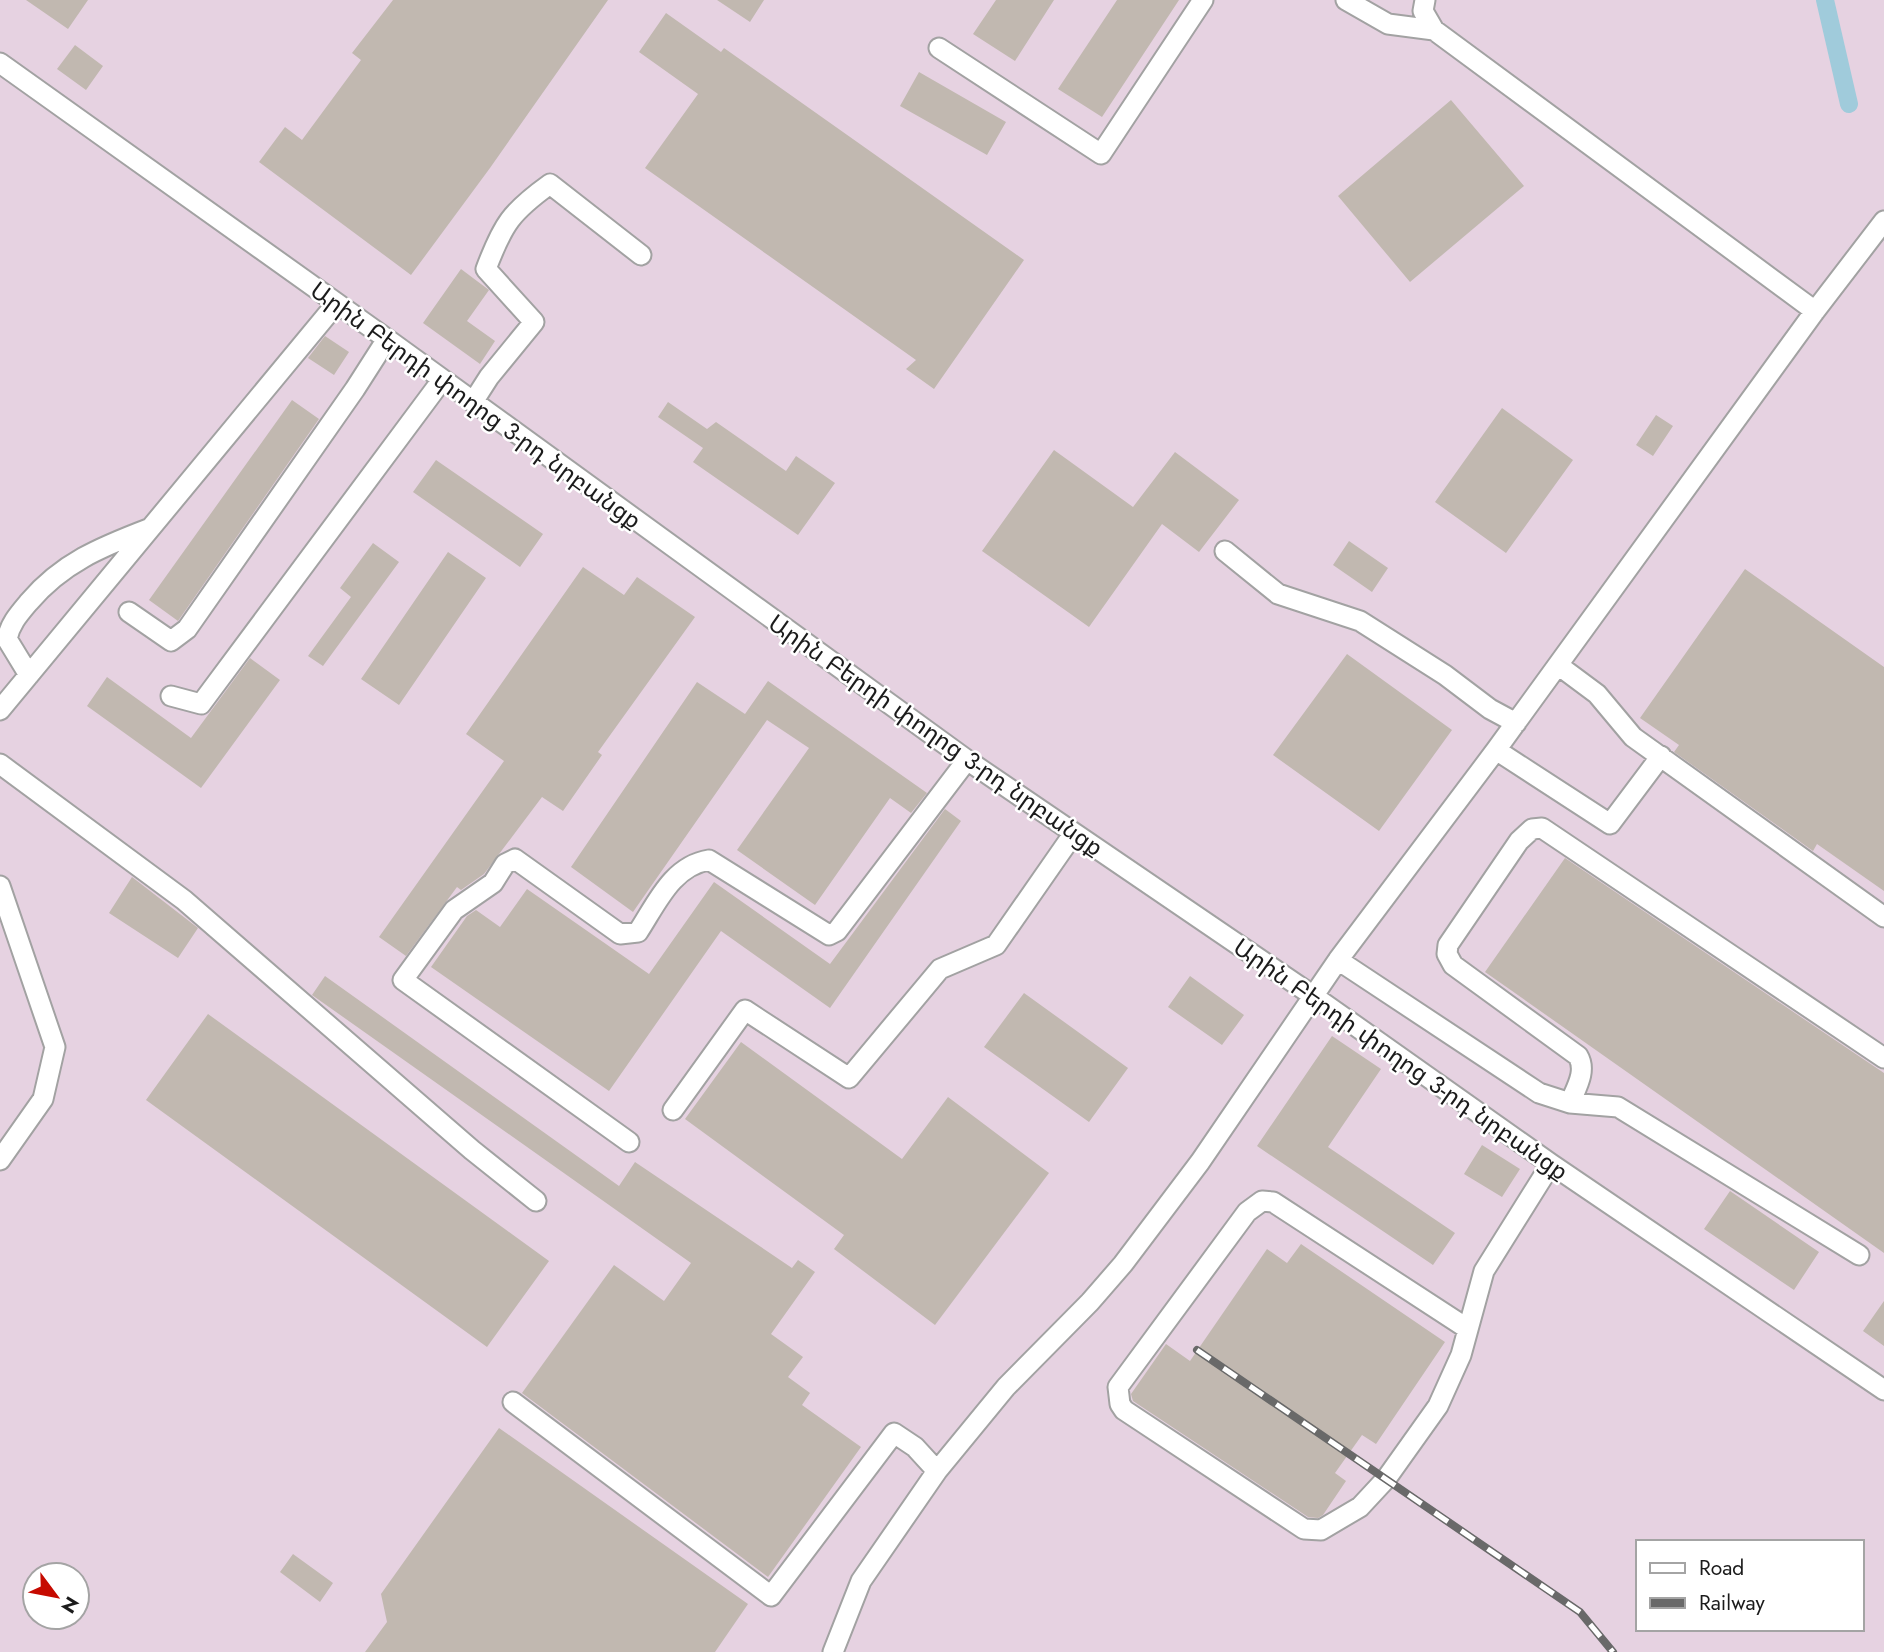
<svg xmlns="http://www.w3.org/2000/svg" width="1884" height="1652" font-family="Jost,'Noto Sans Armenian',sans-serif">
	<rect width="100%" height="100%" fill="#ede9e0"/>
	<path fill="#e6d2e1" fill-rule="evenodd" d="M0 0H1884V1652H0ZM1637 1542H1861V1629H1637ZM35 1575H77V1617H35Z"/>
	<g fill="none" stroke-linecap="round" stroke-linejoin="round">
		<path stroke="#a0cbdb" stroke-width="18" d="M1825 0 1849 104"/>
	</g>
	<path fill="#c1b8b0" d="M26 0H88L68 29Z
		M393 0H608L490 168 411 275 259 162 285 127 302 140 361 60 352 53Z
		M717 0H764L750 22Z
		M996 0H1054L1015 61 973 34Z
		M1117 0H1179L1102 117 1058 89Z
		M666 13 721 52 724 48 1024 260 934 389 906 369 916 360 645 168 698 94 639 52Z
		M75 45 103 66 86 90 57 69Z
		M919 72 1006 122 987 155 900 106Z
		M1451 100 1524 186 1410 282 1338 196Z
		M461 269 489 290 467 321 495 341 480 364 423 323Z
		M325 336 349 352 334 375 308 358Z
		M292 400 319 419 178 621 149 600Z
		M668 402 707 429 716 422 786 471 796 456 835 483 798 535 693 462 703 448 658 417Z
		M1502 408 1573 460 1506 553 1435 502Z
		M1656 415 1673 426 1653 456 1636 445Z
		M1054 450 1133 507 1175 452 1239 500 1199 552 1162 524 1089 627 982 551Z
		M436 460 543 534 520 567 413 492Z
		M1349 541 1388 568 1372 592 1333 565Z
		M373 543 399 562 323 666 308 656 351 597 340 588Z
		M448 552 486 578 399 705 361 679Z
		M583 567 624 595 637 577 695 617 598 752 602 755 563 811 542 797 484 874 461 890 457 887 406 956 379 937 504 761 466 734Z
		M1745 569 1884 667V891L1817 844 1813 851 1674 752 1679 745 1640 718Z
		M1347 654 1452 730 1379 831 1273 755Z
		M250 658 280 680 201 788 87 706 107 677 191 738Z
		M768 681 927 793 911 813 890 798 815 905 737 850 809 748 767 720 633 912 571 867 697 682 745 714Z
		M945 809 961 821 830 1008 721 931 609 1091 431 967 467 916 476 910 500 927 527 889 649 974 714 882 830 964Z
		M1565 858 1884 1073V1253L1485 972Z
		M132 877 198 928 178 958 109 913Z
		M325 976 619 1186 635 1162 792 1268 798 1260 815 1272 771 1334 803 1357 788 1377 810 1393 802 1405 861 1447 768 1577 522 1393 614 1265 664 1301 691 1263 312 995Z
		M1190 976 1244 1015 1222 1045 1168 1007Z
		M1024 993 1128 1068 1089 1122 984 1047Z
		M208 1014 549 1261 487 1347 146 1100Z
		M1332 1036 1381 1069 1328 1147 1455 1233 1433 1265 1257 1146Z
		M741 1042 902 1159 948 1097 1049 1173 935 1325 834 1249 844 1235 685 1119Z
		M1482 1145 1520 1169 1502 1197 1464 1174Z
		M1730 1191 1819 1252 1794 1290 1704 1229Z
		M1301 1244 1445 1342 1376 1444 1362 1435 1335 1473 1346 1481 1323 1515 1318 1518 1308 1517 1133 1401 1131 1394 1166 1344 1190 1361 1267 1249 1287 1263Z
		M1884 1301V1346L1863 1331Z
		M499 1428 748 1604 715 1652H365L387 1622 381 1594Z
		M293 1554 333 1583 320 1602 280 1572Z"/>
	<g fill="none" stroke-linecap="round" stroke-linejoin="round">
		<g stroke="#a2a2a2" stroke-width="23">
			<path id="minor" d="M1346 0 1388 24 1434 30
				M1425 0 1423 11 1434 30 1815 311
				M939 48 1101 154 1203 0
				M0 63 387 339 967 760 1312 995 1551 1164 1884 1390
				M473 402 489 377 534 322 486 269C503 224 511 212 550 184L641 255
				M1225 551 1278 594 1360 621 1445 675 1490 709 1516 723
				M129 612 171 641 187 629 355 389 387 339
				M1558 665 1597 694 1633 737 1884 917
				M29 675 7 639C10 624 18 615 29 602 62 563 101 547 148 529
				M171 696 201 704 442 380
				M0 710 336 304
				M1496 750 1610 824 1661 756
				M0 764 184 900 472 1150 536 1201
				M0 886 55 1047 43 1099 0 1160
				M1338 960 1539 1093 1570 1103 1618 1107 1859 1255
				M1570 1103C1576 1088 1587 1071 1578 1056L1453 965 1447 954 1448 945 1519 841 1532 829 1542 828 1884 1058
				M673 1110 745 1010 849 1078 940 969 996 945 1074 833
				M629 1142 403 980 454 910 493 883 505 864 515 859 620 934 638 932C657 903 672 866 709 860L829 935 837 931 967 760
				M1468 1329 1273 1202 1262 1201 1247 1212 1118 1387 1120 1404 1124 1410 1304 1529 1321 1530 1360 1507 1386 1479 1438 1406 1461 1355 1484 1271 1551 1164
				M513 1402 771 1596 894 1433 915 1447 937 1471
				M833 1652 861 1581 937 1471 1006 1387 1090 1302 1123 1264 1200 1162 1338 960 1496 750 1815 311 1884 221"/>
		</g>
		<use href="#minor" stroke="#fff" stroke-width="19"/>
		<g stroke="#696969" stroke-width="8">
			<path id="rail" d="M1197 1350 1580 1612 1613 1652"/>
		</g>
		<use href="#rail" stroke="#fff" stroke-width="5" stroke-dasharray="16" stroke-linecap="butt"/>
	</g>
	<g text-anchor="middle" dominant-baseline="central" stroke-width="5" stroke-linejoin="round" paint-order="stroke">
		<g font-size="24" fill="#1b1b1b" stroke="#fff">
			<text transform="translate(476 405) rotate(36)">Արին Բերդի փողոց 3-րդ նրբանցք</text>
			<text transform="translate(936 735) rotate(35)">Արին Բերդի փողոց 3-րդ նրբանցք</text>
			<text transform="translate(1401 1059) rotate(35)">Արին Բերդի փողոց 3-րդ նրբանցք</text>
		</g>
	</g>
	<rect x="1636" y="1540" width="228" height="91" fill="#ffffff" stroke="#a4a4a4" stroke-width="2"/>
	<rect x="1650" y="1563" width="35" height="10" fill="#ffffff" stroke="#a4a4a4" stroke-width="2"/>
	<text x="1699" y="1575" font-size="21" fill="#1b1b1b">Road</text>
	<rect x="1650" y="1598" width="35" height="10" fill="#696969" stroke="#a4a4a4" stroke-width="2"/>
	<text x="1699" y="1610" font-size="21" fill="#1b1b1b">Railway</text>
	<g transform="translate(56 1596) rotate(122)"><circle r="33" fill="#ffffff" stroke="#a4a4a4" stroke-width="2"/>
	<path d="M0-5L12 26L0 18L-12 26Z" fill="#c60a00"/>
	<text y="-10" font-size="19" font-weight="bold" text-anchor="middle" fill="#1b1b1b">N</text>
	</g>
</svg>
